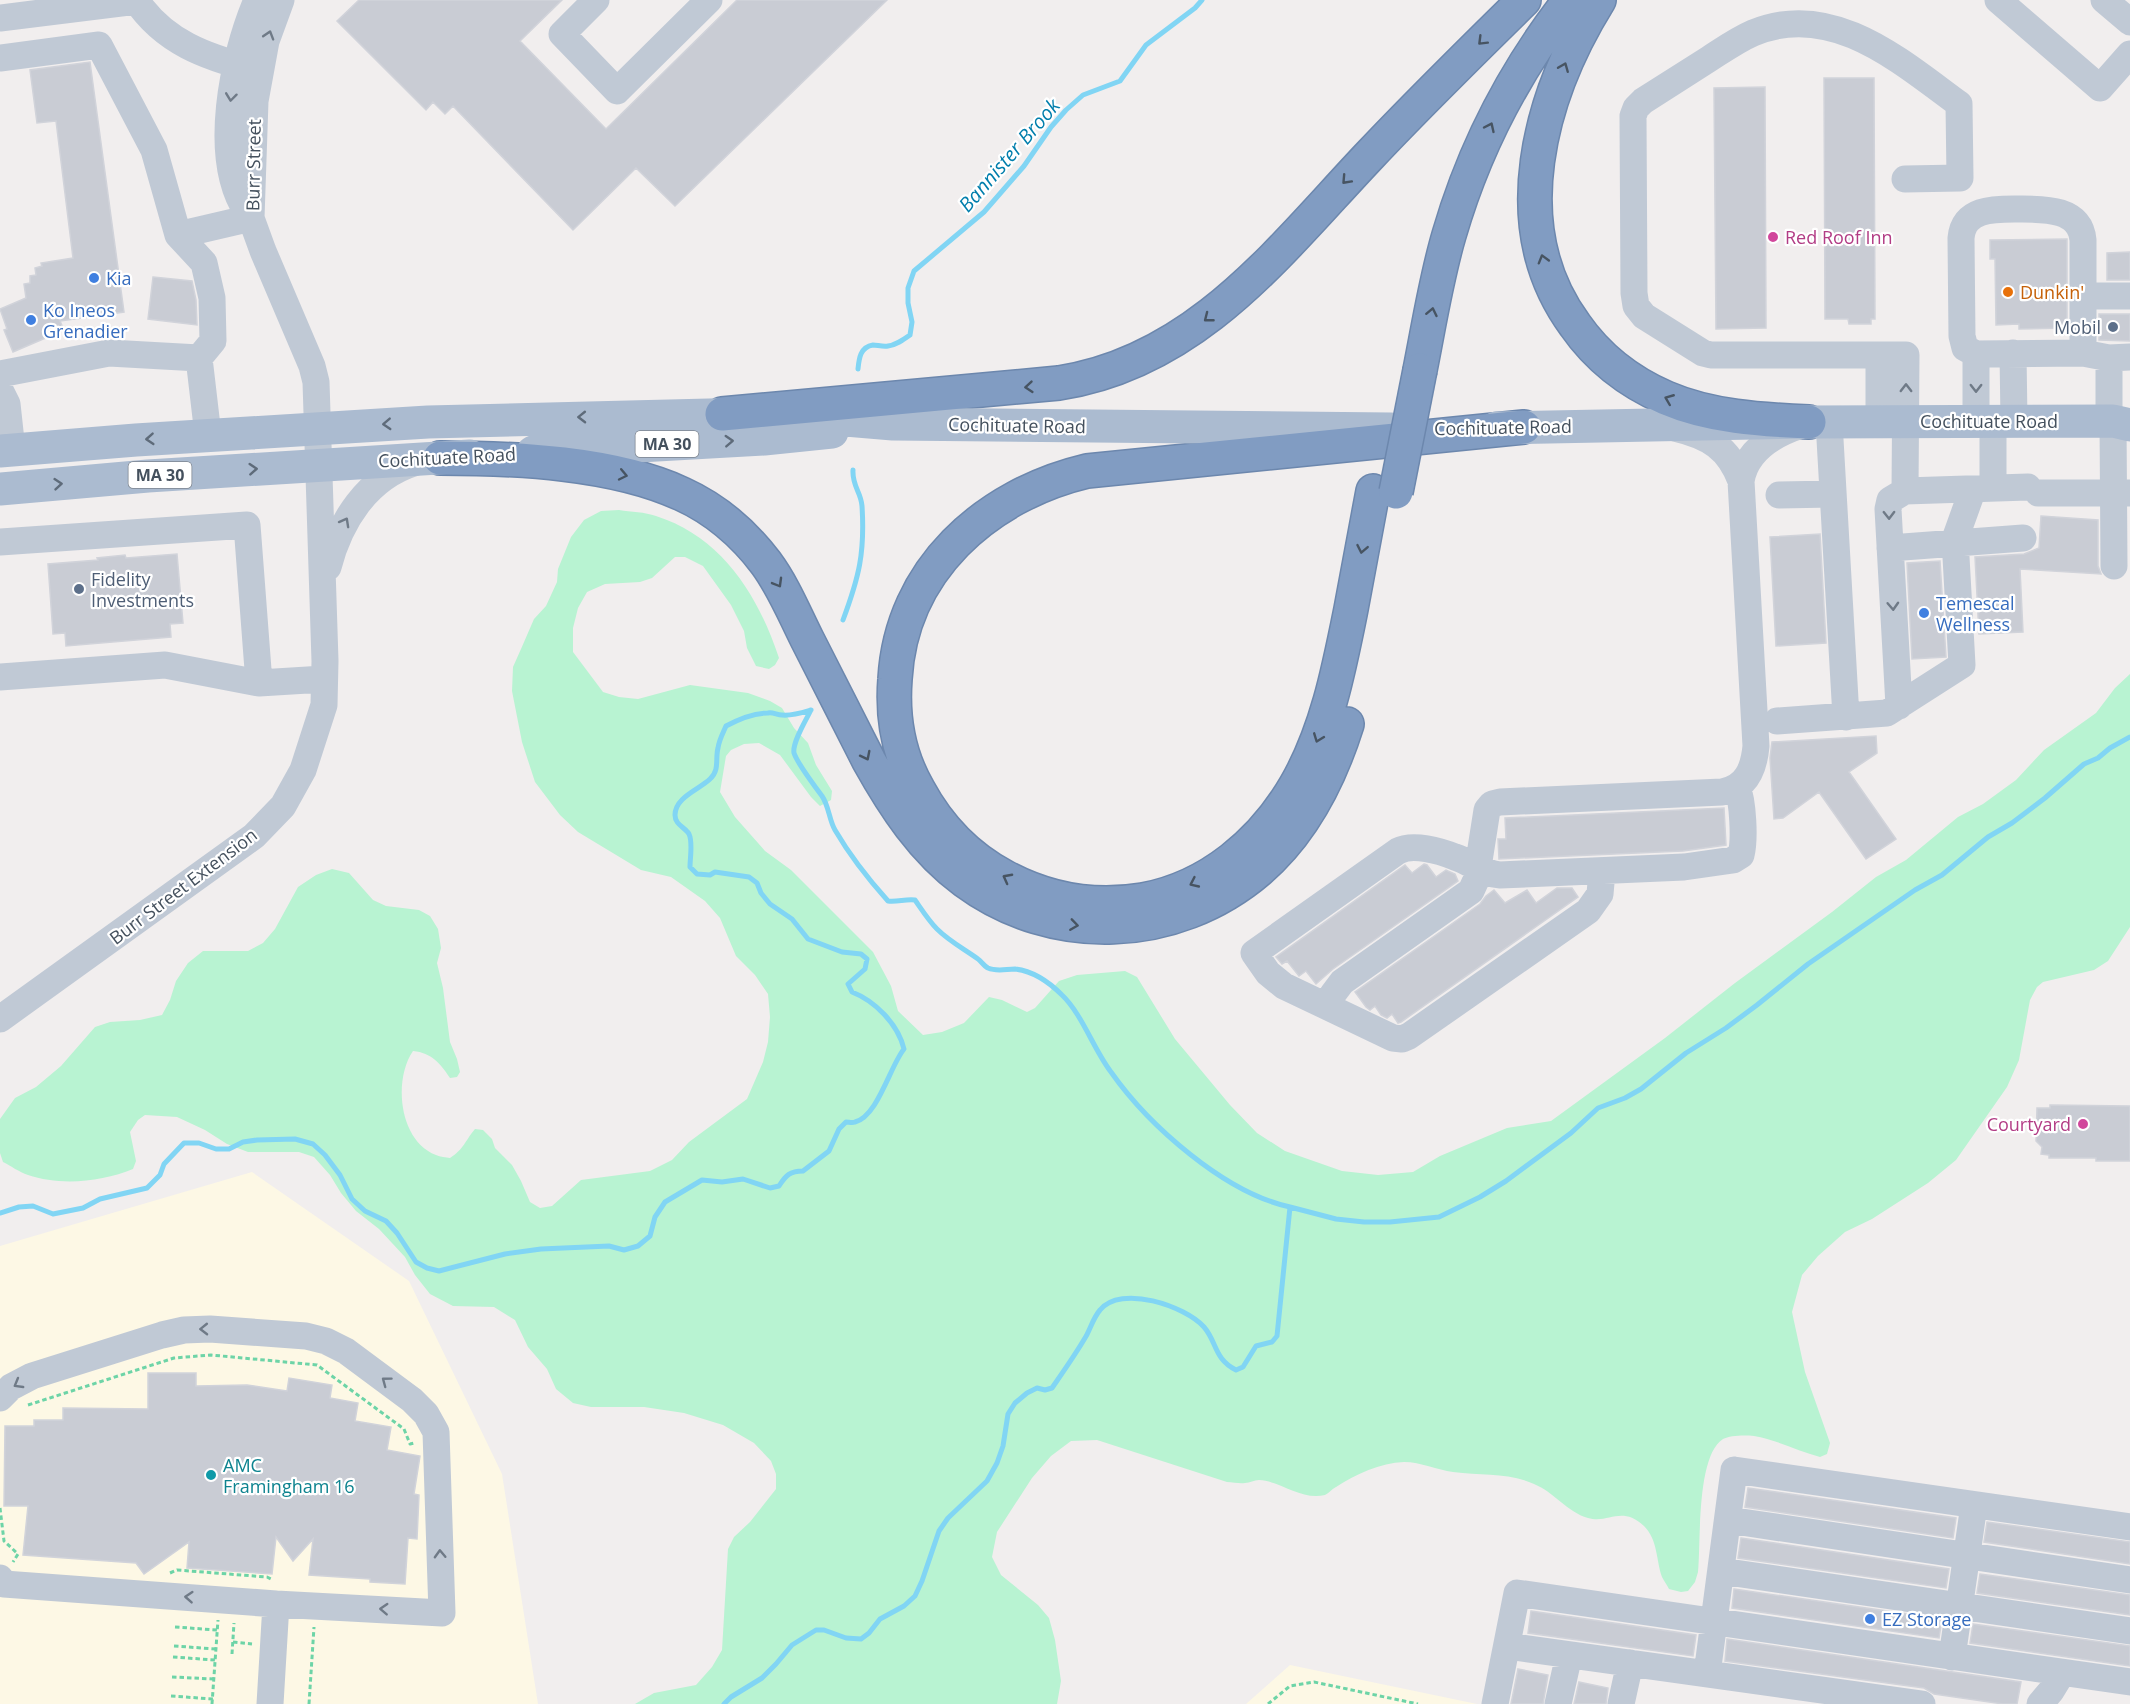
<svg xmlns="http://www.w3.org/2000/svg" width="2130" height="1704" font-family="'Open Sans',sans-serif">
	<rect width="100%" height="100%" fill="#f1eeee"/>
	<path fill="#fdf8e5" d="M252 1172 409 1281 502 1474 538 1704H0V1246Z
		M1290 1665 1477 1704H1246Z"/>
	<path fill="#b8f3d2" d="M619 510C631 512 645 512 656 516 722 537 758 595 779 658L775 665 769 669 756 666 747 648 744 631 731 605 703 566 685 557H675L652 578 640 582 605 584 587 592 578 608 573 628V652L603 692 619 697 638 699 690 685 748 693 770 701 782 708 794 728 808 743 816 765 832 791 831 800 820 806 811 797 780 755 759 743 744 744 731 750 726 756 720 792 735 817 765 851 791 870 873 952 891 986 898 1011 923 1035 942 1032 964 1023 989 997 1002 1000 1027 1012 1035 1008 1059 981 1077 975 1125 971 1137 977 1175 1039 1230 1105 1257 1133 1285 1151 1342 1171 1378 1175 1413 1172 1440 1156 1507 1128 1551 1121 1665 1038 1735 983 1832 912 1876 877 1906 860 1958 817 1983 804 2016 780 2044 750 2096 713 2115 688 2130 674V927L2108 961 2094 970 2043 982 2037 987 2030 1000 2019 1060 2007 1087 1956 1160 1928 1183 1872 1219 1845 1232 1818 1256 1802 1275 1792 1312 1805 1372 1830 1443 1827 1454 1820 1457C1798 1451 1777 1440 1754 1436 1746 1435 1730 1435 1723 1439 1696 1456 1701 1543 1698 1572L1695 1582 1688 1591 1681 1592 1669 1589C1667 1585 1664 1581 1662 1577 1656 1560 1658 1540 1644 1526 1621 1505 1609 1524 1588 1518 1567 1512 1554 1492 1534 1484 1507 1472 1482 1476 1453 1472 1437 1470 1421 1462 1404 1462 1380 1463 1356 1474 1336 1487 1332 1489 1329 1493 1325 1495 1302 1501 1281 1481 1259 1480 1254 1480 1250 1483 1245 1483 1240 1484 1233 1482 1227 1482L1097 1440 1071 1441 1051 1456 1032 1478 997 1532 992 1557 1001 1575 1038 1605 1049 1618 1055 1640 1061 1681 1057 1704H635L654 1693 696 1685 712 1667 722 1650 728 1549 734 1537 750 1522 776 1489V1474L771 1461 754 1443 723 1425 684 1413 644 1407H591L573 1403 556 1389 547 1369 528 1347 515 1320 494 1307 453 1306 430 1294 415 1275 405 1257 379 1229 356 1211 341 1193 330 1175 314 1157 299 1152H248L227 1144 205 1130 177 1117 145 1115 138 1120 130 1132 136 1161 133 1169C102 1182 60 1186 28 1175 19 1172 11 1166 3 1162L0 1153V1119L15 1098 36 1087 61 1066 95 1027 110 1022 140 1020 162 1015 170 1000 176 981 188 963 203 951H248L263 943 275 929 298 887 316 875 332 869 349 873 373 900 386 906 419 910 430 916 438 929 441 948 437 963 443 988 450 1042 457 1059 460 1072 457 1077 450 1078C440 1063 432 1053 413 1051 393 1080 399 1141 436 1155 440 1157 446 1157 450 1158 464 1149 465 1141 475 1129L483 1130 492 1139 495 1148 512 1165 521 1181 530 1202 540 1208 552 1206 581 1180 650 1171 672 1160 689 1142 747 1099 763 1062 768 1042 770 1017 768 994 755 975 736 956 720 918 705 901 671 877 641 870 578 832 560 815 535 782 522 742 512 691 513 667 521 649 534 619 546 606 557 582 558 569 571 537 584 520 601 511Z"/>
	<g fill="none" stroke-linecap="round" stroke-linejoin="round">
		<path stroke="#81d5f4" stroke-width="5" d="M858 369C859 359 860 347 873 345 877 345 883 347 888 346 896 345 903 340 910 335L912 322 908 303V288L914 271 984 212 1024 166 1051 127 1066 110 1083 95 1120 81 1146 45 1195 8 1202 0
			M843 620C859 577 865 553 862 506 861 492 852 486 853 470
			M1290 1207 1336 1219 1364 1222H1390L1439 1217 1480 1197 1506 1181 1571 1133 1598 1108 1625 1098 1641 1089 1686 1053 1726 1028 1757 1005 1808 964 1915 890 1942 875 1988 837 2012 823 2045 798 2084 764 2098 758 2110 748 2130 737
			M0 1213 19 1207 33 1206 53 1214 83 1208 100 1199 147 1188 160 1175 164 1164 184 1143H199L216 1149H229L243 1142 257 1140 295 1139 313 1144 325 1155 340 1175 352 1199 365 1211 386 1221 397 1233 416 1262 427 1268 439 1271 505 1254 541 1249 609 1246 624 1250 638 1246 650 1236 655 1217 665 1202 702 1180 722 1182 743 1179 770 1188 779 1186C786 1175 790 1171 803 1171L829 1151 839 1129 846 1122C849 1122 852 1123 855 1122 878 1116 890 1066 904 1049 898 1024 875 1001 852 992L848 984 865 969 867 959 861 954 842 952 808 939 792 919 770 904 761 893 757 883 749 877 715 872 710 875 697 874 690 867C690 858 693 842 689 834 685 827 675 825 675 815 675 797 700 789 710 779 720 770 715 759 718 748 719 740 723 733 726 726 739 719 753 713 768 713 773 712 777 715 782 715 792 716 801 713 811 710
			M724 1704 731 1697 762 1678 776 1664 792 1645 816 1630H824L846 1638 861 1639 869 1633 880 1619 904 1606 915 1596 922 1581 939 1531 948 1518 987 1481 997 1463 1003 1446 1008 1414 1015 1403 1027 1393 1037 1388 1045 1390 1052 1388C1063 1372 1075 1355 1085 1338 1090 1330 1093 1318 1100 1310 1121 1284 1185 1306 1204 1327 1217 1342 1214 1359 1236 1370L1243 1367 1256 1346 1272 1342 1277 1336 1290 1207C1225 1193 1149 1126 1111 1072 1094 1050 1082 1014 1062 995 1050 983 1033 971 1015 969 1006 969 997 972 988 968 984 966 981 961 978 959 964 949 949 941 937 929 929 921 922 910 915 900 905 899 898 902 888 901 870 881 849 854 835 830 829 820 829 806 822 796 816 788 797 762 794 753 792 743 806 720 811 710"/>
	</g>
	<path fill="#c9ccd4" stroke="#d1d3da" stroke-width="1.5" d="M359 0H562L520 41 606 129 737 0H887L675 206 636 168 573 230 453 106 445 114 433 102 426 110 337 21Z
		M90 62 124 312 60 321 64 330 13 352 4 330 7 329 0 309 26 298 24 284 30 283V276L36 275 35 268 42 266 41 263 73 258 56 121 37 123 30 70Z
		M1824 78H1874L1875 319H1871V324H1849L1848 319H1825Z
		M1765 87 1766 328 1716 329 1714 88Z
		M2067 239V328L2019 329V324L1996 325 1995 259H1990V240Z
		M2130 252V280H2107V253Z
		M153 277 192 281 196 300 197 325 148 319Z
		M2099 314H2130V341L2099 340Z
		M2041 516 2098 520V566L2101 574 2020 569 2023 632 1979 634 1975 557 2024 554 2039 548Z
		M1820 534 1826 643 1776 646 1770 537Z
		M177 554 183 623 170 624 171 637 66 646 65 633 53 634 48 564 98 560 97 558 125 555 126 558Z
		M1940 561 1946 657 1912 659 1907 563Z
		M1876 736 1877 753 1849 772 1896 839 1866 859 1819 792 1783 818 1774 819 1770 758 1772 742Z
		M1724 808 1726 845 1683 851 1499 859 1498 839H1506L1505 818Z
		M1424 864 1427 865 1436 877 1446 870 1455 874 1458 881 1333 969 1316 984 1306 971 1299 976 1287 961 1282 964 1276 957 1405 865 1412 873Z
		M1557 888H1572L1578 897 1401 1022 1398 1023 1392 1014 1387 1018 1381 1015 1375 1006 1370 1010 1366 1007 1355 992 1480 904 1486 896 1494 890 1505 903 1527 890 1536 903Z
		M2050 1105 2130 1106V1161H2096V1158H2049V1155L2041 1154 2042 1147 2036 1141 2037 1108H2050Z
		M148 1373H196V1386L247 1385 287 1391 289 1378 332 1385 330 1398 358 1403 355 1421 391 1427 387 1450 420 1456 414 1494 419 1495 417 1539 408 1538 405 1584 370 1582V1579L309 1575 313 1539 293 1561 276 1537 272 1574 187 1568 189 1542 144 1574 136 1563 23 1555 28 1506H4L5 1426H34V1420H63V1408L148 1409Z
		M1748 1488 1956 1518 1953 1538 1745 1507Z
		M1987 1522 2130 1542V1564L1984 1542Z
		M1741 1538 1949 1569 1946 1588 1738 1558Z
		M1980 1574 2130 1595V1615L1977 1593Z
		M1734 1589 1942 1619 1939 1638 1732 1608Z
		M1531 1611 1696 1635 1693 1656 1528 1633Z
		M1973 1624 2130 1646V1666L1970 1643Z
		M1727 1639 2021 1682 2017 1704H2003L1934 1694 1924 1688 1725 1661Z
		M1518 1669 1548 1675 1543 1704H1511Z
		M1579 1682 1608 1688 1606 1704H1574Z"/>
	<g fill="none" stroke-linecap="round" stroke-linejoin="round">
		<g stroke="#6c87ad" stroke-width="36">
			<path id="highway" d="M1599 0C1540 95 1502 226 1575 325 1598 358 1629 382 1666 398 1710 417 1761 420 1809 422
				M1420 370C1429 325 1436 279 1449 235 1474 149 1515 70 1570 0
				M722 414 1059 383C1197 362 1280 250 1370 155 1420 102 1472 51 1524 0
				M440 458C515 458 613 462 682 494 715 509 744 534 766 563 783 586 794 613 807 639 828 680 848 720 869 761 894 806 923 850 965 881 1053 946 1175 942 1259 870 1303 832 1330 778 1347 724
				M1373 491C1366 530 1358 570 1351 609 1339 669 1327 731 1296 785 1263 842 1209 888 1143 900 1095 908 1048 900 1005 877 967 857 938 826 918 789 899 756 892 717 895 679 901 570 986 495 1087 471L1524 427"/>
		</g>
		<path stroke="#6dd4a7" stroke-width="3" stroke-dasharray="4.5 3" stroke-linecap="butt" d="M28 1405 174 1358 211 1355 317 1365 404 1429 410 1444 414 1443
			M0 1508 4 1541 18 1554 13 1562
			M170 1573 177 1570 267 1577 273 1580
			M175 1627 217 1630
			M233 1642 252 1644
			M174 1646 216 1649
			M232 1654 234 1623
			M173 1657 215 1660
			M172 1677 214 1679
			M171 1696 213 1699
			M212 1704 218 1620
			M309 1704 314 1627
			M1268 1704 1290 1686 1314 1682 1418 1704"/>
		<path stroke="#c0c9d5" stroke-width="27" d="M136 0C164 42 206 57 253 69
			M596 0 562 34 617 91 709 0
			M1998 0 2100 88 2130 54
			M2104 0 2130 22
			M0 18 137 1
			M0 58 99 45 154 150 178 235 251 218
			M1905 179 1960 178 1959 104C1900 61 1832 0 1753 33 1737 40 1723 50 1709 59 1687 73 1665 87 1643 101L1636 108 1633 116 1634 293 1636 306 1644 316 1703 353 1711 355H1906L1905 491
			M247 212C211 158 233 56 257 0
			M178 235 204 263 212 298 213 341 199 358 208 435
			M2083 296H2130
			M2013 353 2014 421
			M2083 353V240C2080 208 2044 209 2020 209 1996 209 1964 207 1961 238L1962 336 1965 348 1976 354 2083 353 2109 358 2130 357
			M1976 354V422
			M1879 355V422
			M2109 358V421
			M0 374 109 353 199 358
			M0 390 7 404 12 450
			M2113 421 2114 566
			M1829 422 1846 717
			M1675 428C1709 436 1729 448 1741 481
			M1993 488V421
			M2038 493H2130
			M1779 495 1833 494
			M0 542 247 525 259 683
			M1890 548 2023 538
			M328 567C340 521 367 478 414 463
			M0 677 165 665 259 683 324 679
			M1899 706 1888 509 1890 500 1905 491 2028 487
			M1777 721 1887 713 1962 665 1955 539 1973 489
			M1602 871 1600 894 1588 911 1409 1036 1402 1039 1393 1038 1284 986 1268 973 1254 953 1398 851C1413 843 1440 851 1455 857 1471 862 1483 874 1500 875L1684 867 1733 860 1741 855C1745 840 1743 801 1737 787
			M1326 1006 1333 994 1342 982 1471 891 1476 880 1487 810 1492 804 1500 802 1722 792C1746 788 1754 769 1756 746L1741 481C1746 450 1774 434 1802 425
			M0 1019 254 836 283 806 303 770 324 705 325 661 316 382 312 366 263 251 251 218 255 101 266 41 281 0
			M0 1398 11 1387 32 1376 162 1335 184 1330 210 1329 306 1336 326 1341 346 1351 412 1400 426 1414 436 1432 442 1613 276 1604 4 1584 0 1578
			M1728 1520 2130 1580
			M1721 1571 2130 1631
			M1507 1646 1922 1704
			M1952 1657 1974 1505
			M1707 1674 1734 1470 2130 1527
			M270 1704 276 1604
			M1495 1704 1517 1593 2130 1682
			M1558 1704 1569 1655
			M1621 1704 1630 1663
			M2040 1704 2051 1691 2062 1673"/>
		<path stroke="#abbbd0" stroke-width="33" d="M798 416 893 424 1391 429
			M1496 428 1809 422 2113 421 2130 425
			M0 451 136 440 428 422 749 414
			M533 452 764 439 832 432
			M0 489 148 476 470 456"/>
		<use href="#highway" stroke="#819cc2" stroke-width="33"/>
		<g stroke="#6c87ad" stroke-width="36" stroke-linecap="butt">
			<path id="highway-bridge" d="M1396 492 1420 370"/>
		</g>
		<use href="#highway-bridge" stroke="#819cc2" stroke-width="33"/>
	</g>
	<defs><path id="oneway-chevron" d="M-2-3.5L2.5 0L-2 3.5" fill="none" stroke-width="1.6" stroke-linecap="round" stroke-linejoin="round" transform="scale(1.5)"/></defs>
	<g stroke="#6f7a87">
		<use href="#oneway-chevron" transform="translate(269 35) rotate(-73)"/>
		<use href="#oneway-chevron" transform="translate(231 97) rotate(97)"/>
		<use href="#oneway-chevron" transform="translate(1906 388) rotate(-90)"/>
		<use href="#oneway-chevron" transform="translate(1976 388) rotate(90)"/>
		<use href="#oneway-chevron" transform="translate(1889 515) rotate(89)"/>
		<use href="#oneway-chevron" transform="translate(345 522) rotate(-61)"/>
		<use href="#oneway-chevron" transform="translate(1893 606) rotate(87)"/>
		<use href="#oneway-chevron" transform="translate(204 1329) rotate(179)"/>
		<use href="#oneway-chevron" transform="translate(386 1381) rotate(-143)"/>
		<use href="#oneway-chevron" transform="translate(18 1384) rotate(150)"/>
		<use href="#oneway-chevron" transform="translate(440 1554) rotate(-92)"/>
		<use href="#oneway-chevron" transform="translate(189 1597) rotate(-176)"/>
		<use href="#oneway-chevron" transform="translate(384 1609) rotate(-177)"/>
	</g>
	<g stroke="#475462">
		<use href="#oneway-chevron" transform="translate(1482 41) rotate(135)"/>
		<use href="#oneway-chevron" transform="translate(1564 67) rotate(-68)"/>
		<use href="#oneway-chevron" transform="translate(1490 127) rotate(-65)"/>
		<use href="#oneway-chevron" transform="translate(1346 180) rotate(133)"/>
		<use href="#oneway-chevron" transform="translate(1543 259) rotate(-106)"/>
		<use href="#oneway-chevron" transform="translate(1432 312) rotate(-78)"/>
		<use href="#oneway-chevron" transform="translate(1208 318) rotate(142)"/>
		<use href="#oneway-chevron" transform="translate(1029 387) rotate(175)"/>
		<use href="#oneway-chevron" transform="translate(1669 399) rotate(-158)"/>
		<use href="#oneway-chevron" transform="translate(623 475) rotate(12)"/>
		<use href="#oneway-chevron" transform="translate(1362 549) rotate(101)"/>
		<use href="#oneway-chevron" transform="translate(778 583) rotate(60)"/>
		<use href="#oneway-chevron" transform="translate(1318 738) rotate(111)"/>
		<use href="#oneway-chevron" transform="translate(866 756) rotate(63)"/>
		<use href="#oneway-chevron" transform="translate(1007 878) rotate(-152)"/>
		<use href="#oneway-chevron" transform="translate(1194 883) rotate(155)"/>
		<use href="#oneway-chevron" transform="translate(1074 925) rotate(8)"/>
	</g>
	<g stroke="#5e6b7a">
		<use href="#oneway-chevron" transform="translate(582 417) rotate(179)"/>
		<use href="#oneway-chevron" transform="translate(387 424) rotate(177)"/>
		<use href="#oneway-chevron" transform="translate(150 439) rotate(176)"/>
		<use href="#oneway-chevron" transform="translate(729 441) rotate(-3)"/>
		<use href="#oneway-chevron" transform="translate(253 469) rotate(-4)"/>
		<use href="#oneway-chevron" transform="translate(58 484) rotate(-5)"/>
	</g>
	<g fill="#d1479c" stroke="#fff" stroke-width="2">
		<circle cx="1773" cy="237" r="6"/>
		<circle cx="2083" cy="1124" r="6"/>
	</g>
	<g fill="#3f7fe0" stroke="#fff" stroke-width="2">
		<circle cx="94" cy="278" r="6"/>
		<circle cx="31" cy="320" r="6"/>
		<circle cx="1924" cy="613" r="6"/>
		<circle cx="1870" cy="1619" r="6"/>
	</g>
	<circle fill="#e8710a" stroke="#fff" stroke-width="2" cx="2008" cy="292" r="6"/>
	<g fill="#5c6f8a" stroke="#fff" stroke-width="2">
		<circle cx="2113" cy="327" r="6"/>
		<circle cx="79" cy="589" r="6"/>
	</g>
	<circle fill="#0f9aa8" stroke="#fff" stroke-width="2" cx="211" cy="1475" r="6"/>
	<g text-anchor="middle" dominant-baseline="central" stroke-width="4.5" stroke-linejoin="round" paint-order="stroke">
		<g fill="#fff" stroke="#7c848e" stroke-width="1.5">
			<rect x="635.5" y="431" width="63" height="26" rx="4.5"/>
			<rect x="128.5" y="462" width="63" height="26" rx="4.5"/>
		</g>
		<g font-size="16" font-weight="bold" fill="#44505d">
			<text x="667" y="444">MA 30</text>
			<text x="160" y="475">MA 30</text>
		</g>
		<g font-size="18" fill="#44505d" stroke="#fff">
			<text transform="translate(253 165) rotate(-89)">Burr Street</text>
			<text x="1989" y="421">Cochituate Road</text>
			<text transform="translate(1017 425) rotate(1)">Cochituate Road</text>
			<text transform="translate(1503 427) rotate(-1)">Cochituate Road</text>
			<text transform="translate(447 457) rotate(-3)">Cochituate Road</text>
			<text transform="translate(183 886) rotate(-37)">Burr Street Extension</text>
		</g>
		<g font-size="18" fill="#b23c85" stroke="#fff" text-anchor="start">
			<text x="1785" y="237">Red Roof Inn</text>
			<text x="2071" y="1124" text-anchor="end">Courtyard</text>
		</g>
		<g font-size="18" fill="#366cbe" stroke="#fff" text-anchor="start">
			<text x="106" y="278">Kia</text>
			<text x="43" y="310">Ko Ineos<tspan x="43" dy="21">Grenadier</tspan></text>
			<text x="1936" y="603">Temescal<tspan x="1936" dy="21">Wellness</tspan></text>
			<text x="1882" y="1619">EZ Storage</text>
		</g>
		<g font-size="18" fill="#c56008" stroke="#fff" text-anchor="start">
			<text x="2020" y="292">Dunkin'</text>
		</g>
		<g font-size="18" fill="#4e5e75" stroke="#fff" text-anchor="end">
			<text x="2101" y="327">Mobil</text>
			<text x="91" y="579" text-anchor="start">Fidelity<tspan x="91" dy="21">Investments</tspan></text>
		</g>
		<g font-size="18" fill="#0d838f" stroke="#fff" text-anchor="start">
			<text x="223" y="1465">AMC<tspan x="223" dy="21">Framingham 16</tspan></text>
		</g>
		<g font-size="20" font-style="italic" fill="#017eac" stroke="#fff">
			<text transform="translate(1009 155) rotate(-49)">Bannister Brook</text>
		</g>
	</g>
</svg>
